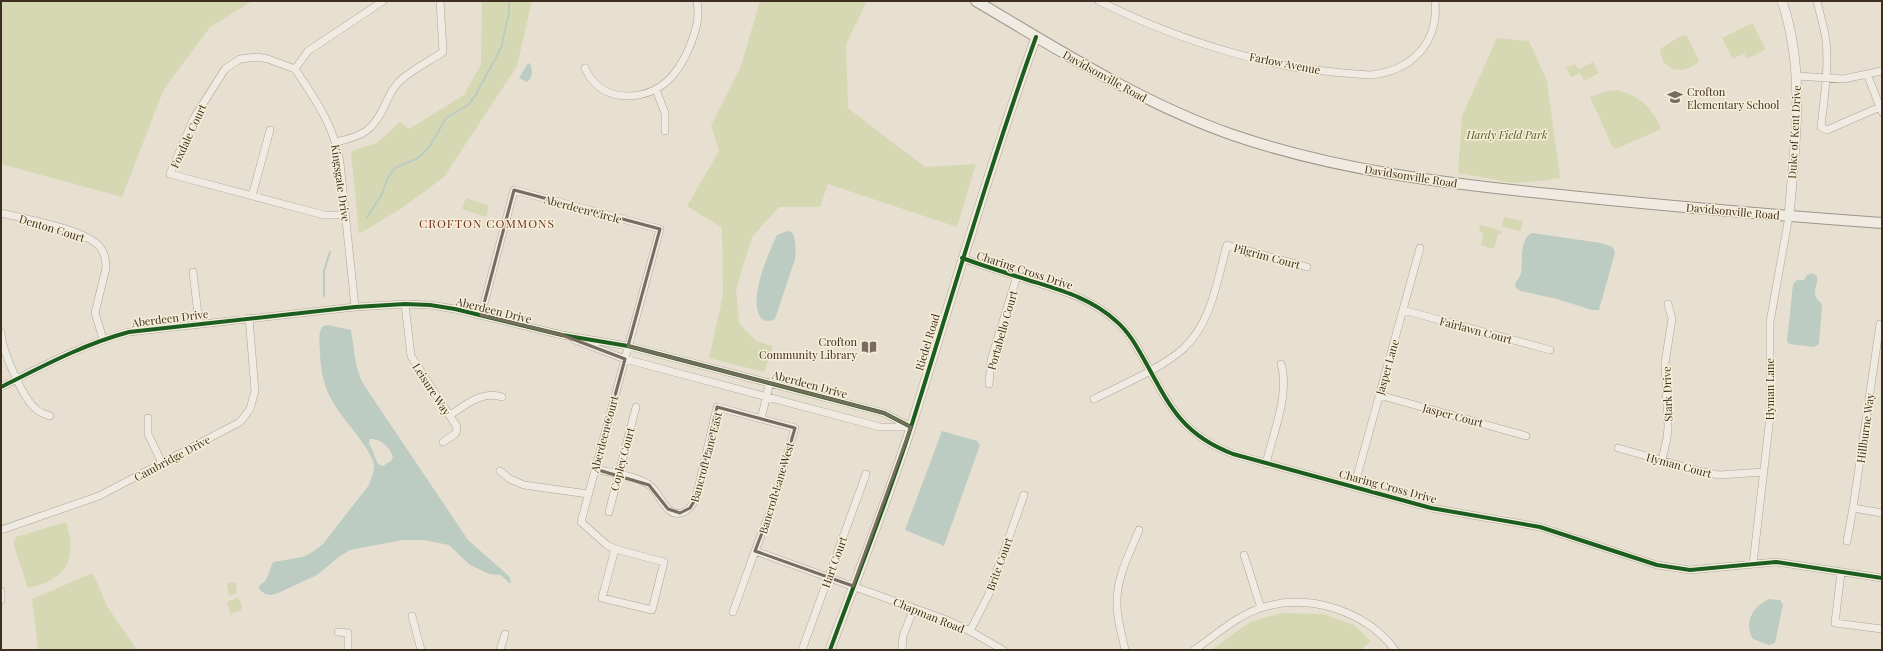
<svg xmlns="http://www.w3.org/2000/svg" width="1883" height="651" font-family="'Playfair Display',serif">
	<rect width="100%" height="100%" fill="#e7e0d1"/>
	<path fill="#d6d7b3" d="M1 1H253L210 27 164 89 122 197 1 164Z
		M482 1H532L517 66 444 177 402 208 359 234 351 151 377 143 400 122 409 129 464 95 481 64Z
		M760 1H867L846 44 848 108 925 167 976 164 957 227 828 184 820 207H779L752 237 736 289 739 323 756 341 773 346 764 372 709 358 723 295 722 228 687 206 719 151 711 125 740 69Z
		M1752 23 1766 49 1747 59 1744 53 1733 59 1722 38Z
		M1682 35 1687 36 1699 61 1690 68 1682 70 1672 69 1663 62 1660 49Z
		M1497 38 1529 41 1547 81 1560 178 1540 181 1513 183 1458 173 1462 116Z
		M1593 62 1599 73 1584 81 1580 73 1571 77 1566 68 1575 64 1578 70Z
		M1618 90C1642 98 1651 106 1661 129L1616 149 1612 146 1590 97 1608 91Z
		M466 198 489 206 486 217 462 209Z
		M1504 217 1523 221 1521 231 1502 227Z
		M1480 225 1502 231 1501 235 1498 234 1494 249 1481 245 1484 233 1479 231Z
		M66 522C78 558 67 580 28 588L13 543 16 537Z
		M93 573 107 606 137 650H38L32 599Z
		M233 582 236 583 237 593 229 596 227 584Z
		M237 598 240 600 242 607 241 610 231 614 227 604 228 601Z
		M1282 613 1323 614 1354 625 1371 641 1361 650H1211L1250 622Z"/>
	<path fill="#bcccc2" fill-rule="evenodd" d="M528 63 530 64C533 70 533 78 527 82L519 78Z
		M787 231 792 232C796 239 796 251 795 259L775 319C769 322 763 322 759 315 750 295 768 254 777 235Z
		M1532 233 1601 243 1613 247 1615 253 1599 310H1592L1557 299 1520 291 1516 288 1515 284C1517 280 1520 277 1521 273 1523 262 1519 239 1532 233Z
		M1811 273 1816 275C1820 282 1814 287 1815 294 1815 299 1820 301 1822 305L1819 344 1814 347 1789 344 1787 341 1793 284 1797 280H1804L1806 276Z
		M328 325 351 330 356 364 361 380 370 394 468 540 510 577 511 583H509L501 575 489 574 470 565 449 545 423 540H402L350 550 340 556 317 575 278 593 271 595 265 594 259 589V586L266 580 273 562 303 557 314 551 323 544 369 485C371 479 375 470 374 464 370 452 361 440 353 430 332 403 321 388 320 353 320 344 317 334 323 326ZM370 439C380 438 390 447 393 457L391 461 383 466 378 464 369 443Z
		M942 431 977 441 980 445 944 546 905 530Z
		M1769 599 1780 600 1783 605 1775 643 1769 645 1753 639C1743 623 1753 606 1769 599Z"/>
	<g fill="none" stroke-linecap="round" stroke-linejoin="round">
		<path stroke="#bcccc2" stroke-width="2" d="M367 217 381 196 387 180 393 170 397 167 418 158 430 146 446 118 468 105 475 96 501 48 509 12V1
			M324 296V271L330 252"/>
		<g stroke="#ada599" stroke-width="8">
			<path id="minor" d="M1099 1C1159 31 1222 53 1288 66 1315 71 1342 73 1369 75 1410 72 1439 44 1435 1
				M1817 1C1820 14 1824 27 1826 40 1829 69 1824 98 1821 127L1827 130 1880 107
				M585 68C593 86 607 96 628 96 661 95 678 75 690 46 696 30 700 18 697 1
				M295 69 268 59 257 57 240 59 225 69 194 118 170 174 324 215H346
				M295 69C315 99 335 127 340 163L355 307
				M295 69 308 51 383 1
				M1867 74 1882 112
				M1797 76 1843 79 1882 71
				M656 90 665 113V131
				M336 142C363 136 373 131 385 105 388 98 392 90 397 84 407 72 430 61 443 52L440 1
				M252 196 270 130
				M1 213C25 219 85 229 100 247 105 253 106 260 106 268L95 313 103 339
				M962 258C984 266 1006 273 1028 280 1060 290 1091 298 1116 321 1129 332 1137 347 1146 363 1170 407 1183 435 1233 454L1431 508 1540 527 1657 565 1690 570 1776 562 1882 578
				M193 272 199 323
				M405 304 411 356 457 427 456 433 443 442
				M1403 310 1550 350
				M481 315 514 190 660 229 581 522 607 545 615 549 664 562 652 610 602 598 615 549
				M1 333C2 350 23 399 36 409 40 413 45 414 50 416
				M575 340 625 359 880 427H909
				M989 384 991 360 1017 276
				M1 387C43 366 84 344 129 332L355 307 405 304 430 305 455 309 562 335 628 346 884 413 911 427
				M1379 395 1526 436
				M1094 399C1120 386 1164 367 1184 348 1212 322 1217 280 1227 245L1307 267
				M450 415C466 405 482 390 502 397
				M148 418V434L162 463
				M761 419 770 382
				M1618 448 1703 472 1719 475 1764 472
				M1662 460 1667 438 1668 427 1665 363 1672 319 1668 304
				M1266 464C1273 433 1290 394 1281 364
				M595 469C612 473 633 475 648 484 661 492 665 520 684 512 690 509 693 504 696 498L717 407 795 428 772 507 755 551 944 619 970 631 1003 650
				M500 471 510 479 524 485 588 494
				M1354 487 1420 248
				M1853 508 1882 513
				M609 512 636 407
				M1 530 99 496 240 422 250 409 255 391 249 318
				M1847 541 1853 508 1880 324
				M1244 555 1261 608
				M1753 564 1770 417V322L1789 216
				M1841 572 1835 623 1882 629
				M1 591V600
				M733 612 755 551
				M412 616 421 650
				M970 631 988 596 1024 495
				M338 632 348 633V650
				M500 650 505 634
				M802 650 866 474
				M902 650 903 636 914 608
				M1125 650C1122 634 1116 617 1117 601 1117 576 1130 553 1139 530
				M1194 650C1216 635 1236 616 1261 608 1308 592 1366 611 1395 650"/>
		</g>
		<g stroke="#ada599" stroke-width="10">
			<path id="tertiary" d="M1782 1C1806 71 1795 144 1789 216
				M830 650C857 576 887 502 911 427 952 297 990 165 1036 37"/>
		</g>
		<g stroke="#9c958a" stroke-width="12">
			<path id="secondary" d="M976 1C1059 50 1141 103 1233 135 1338 171 1450 184 1560 195 1667 206 1774 215 1882 223"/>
		</g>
		<use href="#minor" stroke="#efebe3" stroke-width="7"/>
		<use href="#tertiary" stroke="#efebe3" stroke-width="9"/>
		<use href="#secondary" stroke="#efebe3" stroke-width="10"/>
		<g stroke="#f7eed8" stroke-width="6">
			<path id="cycleway" d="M962 258C984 266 1006 273 1028 280 1060 290 1091 298 1116 321 1129 332 1137 347 1146 363 1170 407 1183 435 1233 454L1431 508 1540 527 1657 565 1690 570 1776 562 1882 578
				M1 387C43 366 84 344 129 332L355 307 405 304 430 305 455 309 562 335 628 346 884 413 911 427
				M830 650C857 576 887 502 911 427 952 297 990 165 1036 37"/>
		</g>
		<use href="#cycleway" stroke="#1b5e20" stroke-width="4"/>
	</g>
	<path fill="none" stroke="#786c5e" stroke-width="3" stroke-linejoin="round" d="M514 190 660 229 628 346 884 413 911 427 853 586 755 551 772 507 795 428 717 407 696 498 690 508 680 513 668 509 649 485 595 469 625 359 562 335 481 315Z"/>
	<defs>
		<g id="school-bare" transform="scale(1.2)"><path d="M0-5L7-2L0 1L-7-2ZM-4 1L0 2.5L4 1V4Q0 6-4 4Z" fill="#786c5e" stroke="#f7eed8" stroke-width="2.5" paint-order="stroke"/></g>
		<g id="library-bare" transform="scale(1.2)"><path d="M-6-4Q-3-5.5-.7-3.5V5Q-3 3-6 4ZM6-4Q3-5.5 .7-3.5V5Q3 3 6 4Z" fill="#786c5e" stroke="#f7eed8" stroke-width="2.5" paint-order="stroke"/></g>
	</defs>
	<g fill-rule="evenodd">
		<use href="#school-bare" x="1675" y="97"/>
		<use href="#library-bare" x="869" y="347"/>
	</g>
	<g text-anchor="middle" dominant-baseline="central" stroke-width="3" stroke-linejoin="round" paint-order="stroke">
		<g font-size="11" fill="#3d2e20" stroke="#f7eed8">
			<text transform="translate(1285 63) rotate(11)">Farlow Avenue</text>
			<text transform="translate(1105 76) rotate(29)">Davidsonville Road</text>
			<text transform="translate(1794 132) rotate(-87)">Duke of Kent Drive</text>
			<text transform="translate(188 136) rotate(-65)">Foxdale Court</text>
			<text transform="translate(1411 176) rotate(9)">Davidsonville Road</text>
			<text transform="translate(341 183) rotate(82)">Kingsgate Drive</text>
			<text transform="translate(583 209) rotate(15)">Aberdeen Circle</text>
			<text transform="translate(1733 211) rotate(5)">Davidsonville Road</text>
			<text transform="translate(52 228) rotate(17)">Denton Court</text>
			<text transform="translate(1267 256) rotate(15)">Pilgrim Court</text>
			<text transform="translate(1025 270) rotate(18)">Charing Cross Drive</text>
			<text transform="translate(494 310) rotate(14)">Aberdeen Drive</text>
			<text transform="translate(170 318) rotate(-7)">Aberdeen Drive</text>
			<text transform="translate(1002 330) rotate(-74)">Portabello Court</text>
			<text transform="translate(1476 330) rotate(15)">Fairlawn Court</text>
			<text transform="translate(927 342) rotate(-73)">Riedel Road</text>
			<text transform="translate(1387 367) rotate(-74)">Jasper Lane</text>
			<text transform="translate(810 384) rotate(15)">Aberdeen Drive</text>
			<text transform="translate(432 389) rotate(57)">Leisure Way</text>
			<text transform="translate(1769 389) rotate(-90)">Hyman Lane</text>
			<text transform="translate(1667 394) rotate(-92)">Stark Drive</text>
			<text transform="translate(1453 415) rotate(15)">Jasper Court</text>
			<text transform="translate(1865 428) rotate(-82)">Hillburne Way</text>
			<text transform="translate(604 434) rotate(-75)">Aberdeen Court</text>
			<text transform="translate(706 457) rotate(-75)">Bancroft Lane East</text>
			<text transform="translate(172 458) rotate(-28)">Cambridge Drive</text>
			<text transform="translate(622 459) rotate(-75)">Copley Court</text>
			<text transform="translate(1679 465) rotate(15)">Hyman Court</text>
			<text transform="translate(1388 486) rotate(15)">Charing Cross Drive</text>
			<text transform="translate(776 488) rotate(-73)">Bancroft Lane West</text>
			<text transform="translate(834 562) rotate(-70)">Hart Court</text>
			<text transform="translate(999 564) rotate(-70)">Brite Court</text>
			<text transform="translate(929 615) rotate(22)">Chapman Road</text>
		</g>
		<g font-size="11" fill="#3d2e20" stroke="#f7eed8" text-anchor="start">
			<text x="1687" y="91">Crofton<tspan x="1687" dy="13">Elementary School</tspan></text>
			<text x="857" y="341" text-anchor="end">Crofton<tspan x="857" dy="13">Community Library</tspan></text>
		</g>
		<g font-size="11" font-style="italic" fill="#4d5a26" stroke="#f7eed8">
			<text x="1507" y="134">Hardy Field Park</text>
		</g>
		<g font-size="12" letter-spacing="1" fill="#6b2e1e" stroke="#f7eed8">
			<text x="487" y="223">CROFTON COMMONS</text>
		</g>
	</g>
	<rect width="1883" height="651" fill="none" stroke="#3d2e20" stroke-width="4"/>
</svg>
